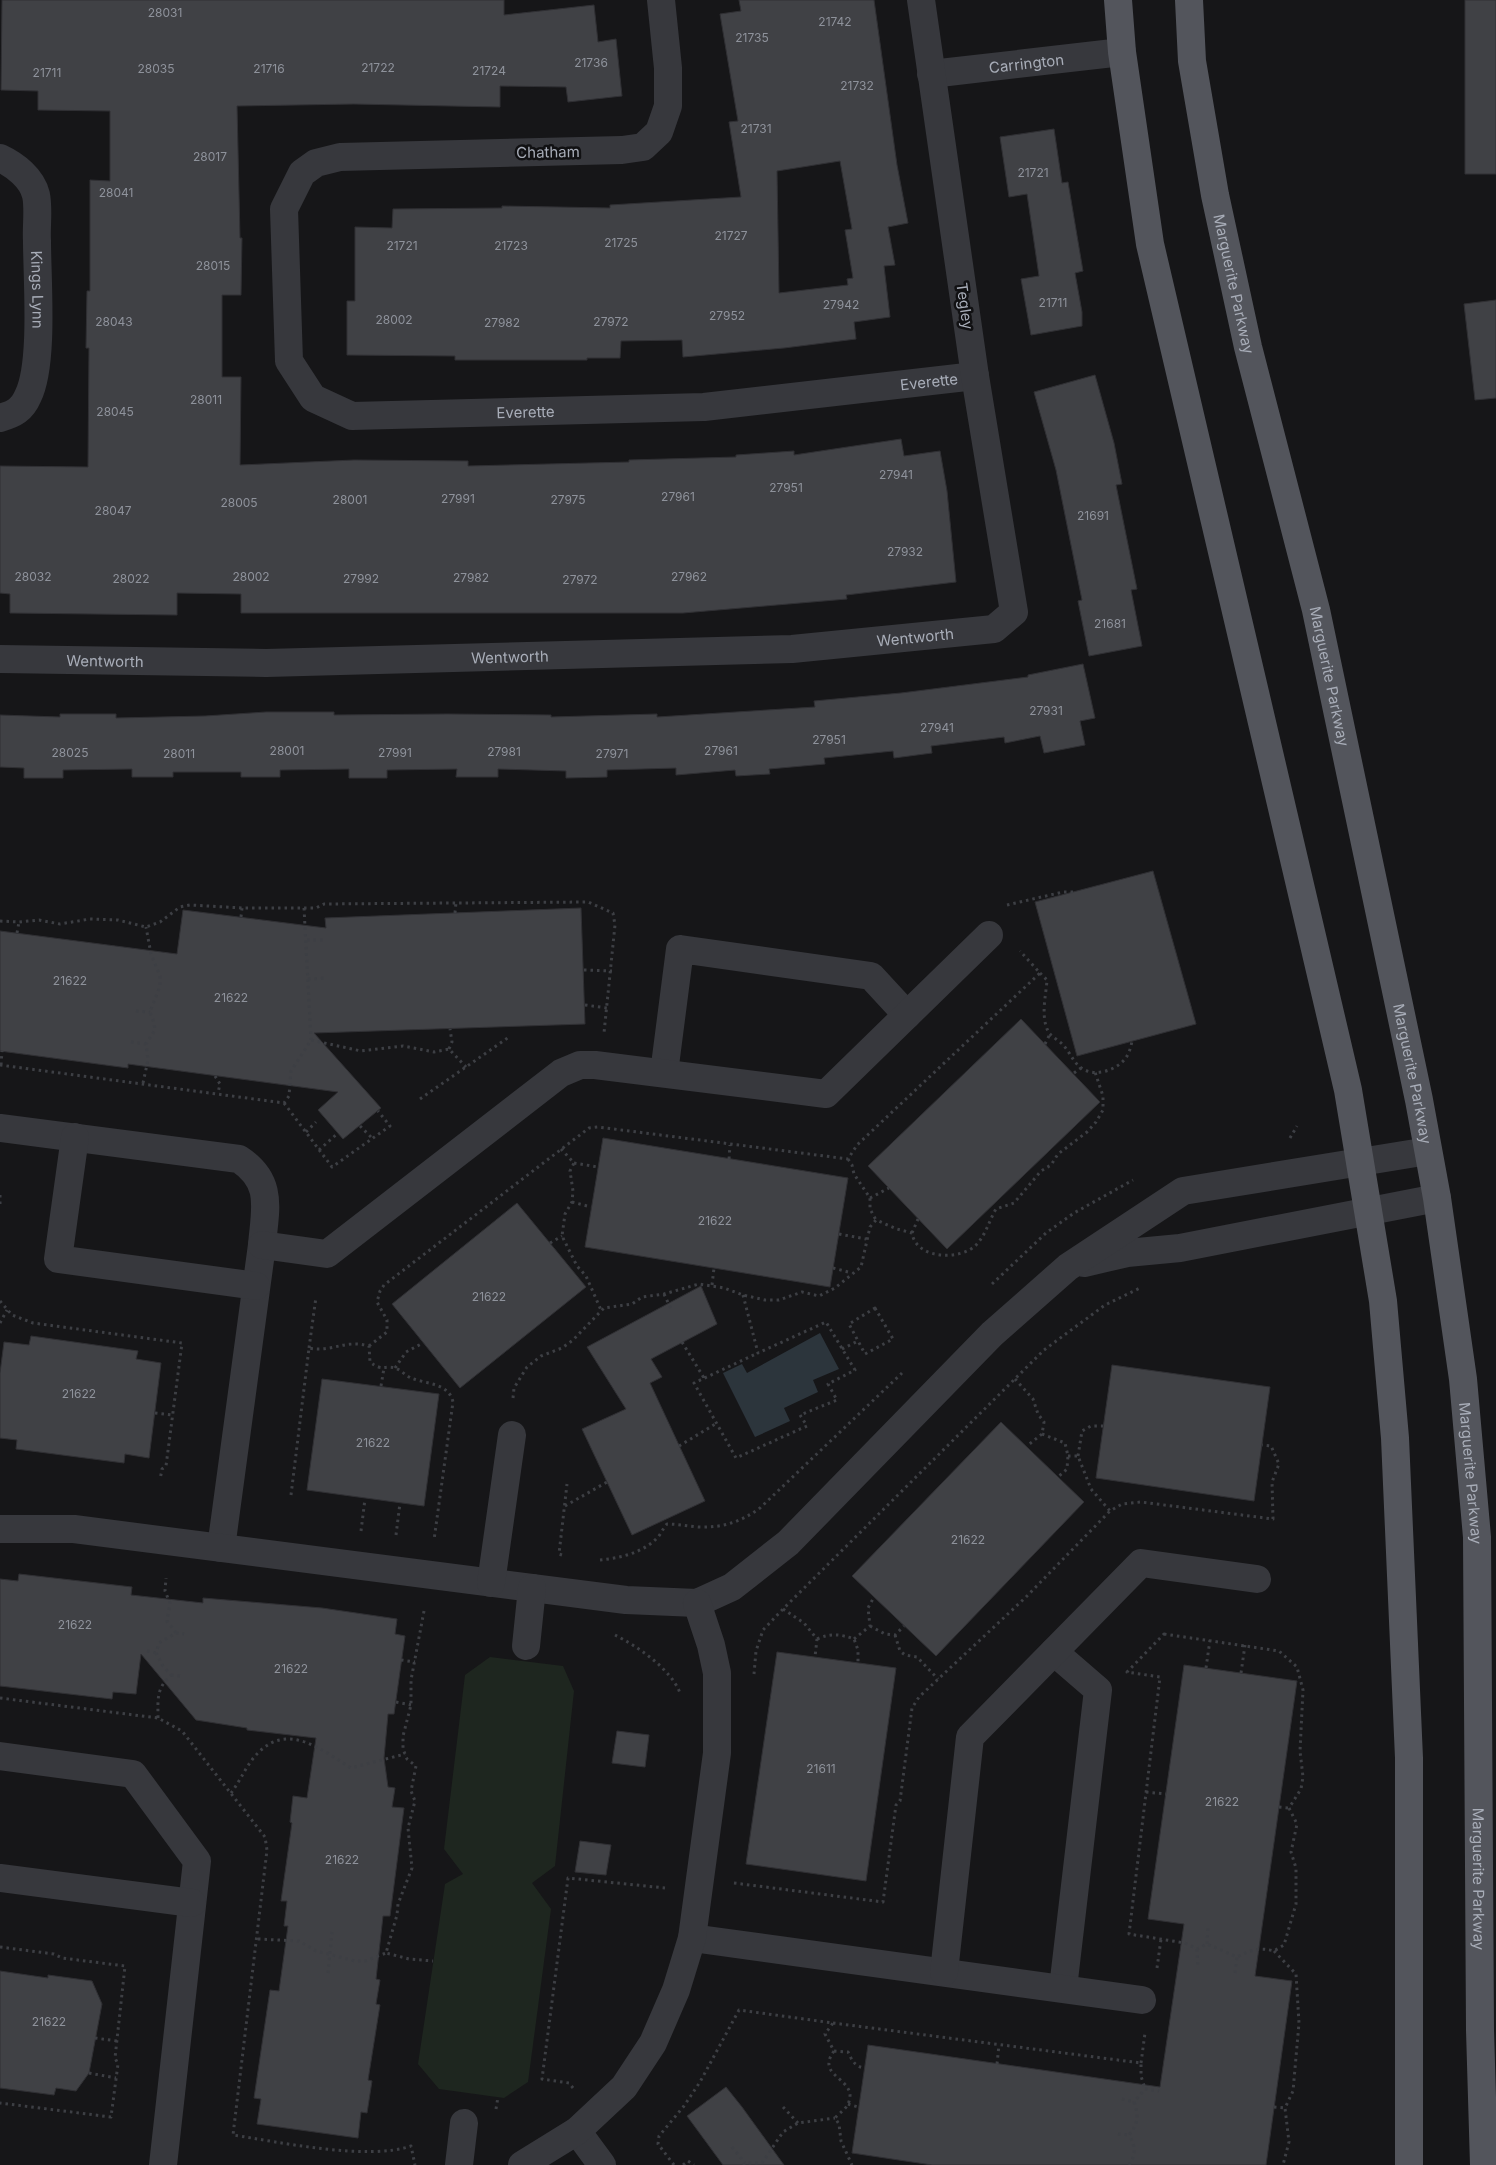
<svg xmlns="http://www.w3.org/2000/svg" width="1496" height="2165" font-family="Inter,sans-serif">
	<rect width="100%" height="100%" fill="#161618"/>
	<path fill="#1e261f" d="M490 1657 563 1666 574 1691 555 1866 532 1883 551 1909 528 2082 504 2098 439 2089 418 2064 445 1884 463 1874 444 1849 465 1675Z"/>
	<path fill="#2c353c" d="M820 1333 839 1369 813 1380 818 1392 784 1408 790 1421 755 1437 723 1373 742 1364 747 1373Z"/>
	<path fill="#404145" stroke="#303034" fill-rule="evenodd" d="M2 0H504V15L594 5 598 42 616 39 622 96 568 102 566 87 500 86V107L354 104 237 106 240 238H242L241 295H222V377H241L240 465 354 460 468 461V466L629 462V460L736 457V455L794 451V455L901 439 904 456 940 451 947 491 956 582 846 595 847 599 683 613H241V594L177 593V615L10 613V594L0 593V466L88 467 89 348H86L87 291H90V180L110 181V111L38 110V91L1 90Z
		M739 0H874L897 165 908 223 888 227 895 265 884 266 890 317 854 322 856 339 784 348 683 357 682 340 621 341 620 358H587V360H455V356L347 355V301H355V227L392 228 393 209 502 208V206L610 208V205L741 197 729 122 738 121 720 14 741 11ZM840 161 852 229 845 230 853 278 847 279 848 285 779 293 777 171Z
		M1465 0H1496V174H1465Z
		M1054 129 1062 183 1068 182 1083 271 1075 273 1082 312V326L1031 335 1021 279 1039 276 1027 194 1009 197 1000 137Z
		M1496 300V398L1475 400 1464 304Z
		M1095 375 1114 443 1122 484 1116 485 1137 589 1131 590 1142 646 1089 656 1078 601 1082 600 1056 470 1034 392Z
		M1083 664 1095 718 1080 721 1085 745 1044 753 1040 736 1005 743 1004 737 931 746 932 753 894 758 893 751 824 758 825 764 769 769 770 774 736 776 735 770 676 775V768L607 770V777L566 778V771L498 769V777H456L457 769 387 770V778H349V769L280 770V777H241V772H173V777H132V769L63 770V778H24V768L0 767V715L60 717V714H116V718L205 716 266 712H334V715L448 714 551 715V717L657 714V717L815 707 814 701 901 693 1028 677V675Z
		M1153 871 1196 1024 1077 1056 1035 902Z
		M581 908 585 1024 314 1033 381 1108 343 1139 318 1110 338 1092 128 1064V1068L0 1051V931L177 954 183 910 326 928 325 918Z
		M1021 1019 1100 1102 947 1249 868 1166Z
		M603 1138 848 1178 830 1287 585 1247Z
		M517 1203 586 1287 460 1388 392 1304Z
		M701 1286 717 1324 651 1359 662 1377 650 1383 705 1501 632 1535 582 1429 626 1409 587 1347Z
		M31 1336 138 1351 136 1359 161 1363 149 1458 125 1454 124 1463 16 1449 17 1440 0 1438V1373L4 1342 29 1345Z
		M1112 1365 1270 1387 1254 1501 1096 1478Z
		M322 1379 439 1394 424 1506 307 1490Z
		M1001 1422 1084 1502 936 1656 852 1576Z
		M19 1574 132 1587 131 1595 203 1603V1598L322 1608 397 1619 395 1634 405 1636 394 1714H388L384 1758 388 1787 395 1788 392 1807 404 1808 390 1916H383L376 1979 380 1980 376 2004 380 2005 368 2080 372 2081 367 2113 361 2112 358 2138 257 2124 261 2099 254 2098 270 1990 279 1991 288 1926H284L287 1901H281L292 1823 290 1822 293 1796 307 1798 316 1738 247 1730V1728L196 1720 141 1654 136 1694 113 1692 112 1699 0 1686V1579L18 1581Z
		M777 1652 896 1668 866 1881 746 1864Z
		M1184 1665 1297 1681 1255 1976 1292 1981 1266 2165H932L852 2153 868 2045 1160 2087 1184 1924 1148 1919Z
		M617 1731 649 1735 645 1767 612 1763Z
		M580 1841 611 1845 606 1875 575 1872Z
		M0 1971 48 1978V1975L92 1981 102 2004 89 2073 76 2091 56 2088 54 2095 0 2088Z
		M726 2087 742 2107 784 2165H723L687 2116Z"/>
	<g fill="none" stroke-linecap="round" stroke-linejoin="round">
		<path stroke="#3d3f44" stroke-width="3" stroke-dasharray="2.5 4" stroke-linecap="butt" d="M1007 905 1063 892H1076
			M304 908 311 1040
			M455 913 456 902
			M241 917 242 908
			M0 921 19 922 39 920 60 924 90 919 118 920 146 927 160 922 180 907 190 905 242 908H316L324 904 588 902 613 913 615 925 604 1033
			M17 933 19 922
			M307 940H325
			M584 970 612 971
			M1040 973 1047 980C1046 996 1040 1017 1049 1033 1053 1038 1060 1041 1064 1046 1071 1054 1074 1064 1083 1069 1096 1077 1116 1070 1125 1059 1129 1054 1131 1047 1132 1041
			M308 979 327 978
			M585 1005 607 1008
			M136 1011 150 1012
			M131 1042 146 1044
			M1045 1044 1050 1034
			M449 1049 452 1042 450 1029
			M0 1065 284 1103 289 1096 291 1071 311 1040 361 1051 403 1046 434 1052 449 1049 466 1067
			M1 1065 2 1051
			M1074 1073 1081 1068
			M215 1076 220 1084 218 1093
			M143 1083 148 1060 146 1044 155 1030 154 1023 150 1012 160 986V976L151 954 146 927
			M420 1099 509 1037
			M284 1103 332 1167 390 1126 378 1111
			M360 1126 372 1138
			M306 1132 316 1122
			M1290 1138 1297 1126
			M561 1149 574 1163 570 1171 573 1191 572 1202 565 1214 562 1236 577 1266 586 1276 601 1310
			M319 1150 338 1133
			M729 1159 730 1145
			M848 1159 852 1165 854 1174 870 1198V1209L876 1220
			M574 1163 598 1167
			M0 1195V1205
			M870 1198 889 1188
			M572 1202 591 1207
			M912 1233 918 1219
			M839 1234 866 1239
			M550 1243 562 1236
			M833 1268 852 1273
			M992 1284 1046 1233 1074 1213 1133 1180
			M712 1285 714 1268
			M664 1294 672 1311
			M743 1295 758 1353 826 1322 855 1370 828 1384 837 1400 800 1415 807 1426 736 1458 694 1383 758 1353
			M0 1301 12 1315 33 1323 182 1343 166 1466 162 1469 160 1480
			M875 1308 893 1339 865 1354 849 1324Z
			M0 1323 7 1310
			M682 1342 704 1378
			M369 1346 387 1332V1320L377 1302 380 1291 384 1285 589 1128 598 1127 848 1159 857 1145 1040 973 1020 951
			M309 1348 316 1297
			M842 1349 858 1341
			M395 1368 406 1352 423 1343
			M1015 1379 1033 1399 1038 1414 1044 1422 1042 1434 1027 1446
			M381 1386 384 1368
			M513 1398 514 1388 527 1367 541 1356 562 1348 573 1340 604 1308 632 1304 642 1297 664 1294 699 1284 724 1288 743 1295 765 1300H779L802 1292 819 1296 835 1288 861 1267 870 1227 876 1220 897 1229 912 1233C916 1260 962 1261 977 1244 986 1234 989 1221 996 1209L1014 1203 1041 1171 1051 1165 1058 1154 1087 1132 1096 1122 1103 1110V1096L1095 1072
			M155 1413 173 1415
			M1042 1434 1065 1443 1068 1456 1067 1469 1058 1477
			M679 1446 717 1423
			M1068 1456H1078L1091 1489 1110 1511 1122 1504 1141 1502 1273 1519 1272 1482 1279 1464 1271 1446 1262 1445
			M1078 1456 1082 1431 1091 1426H1103
			M291 1495 309 1348C330 1353 345 1339 369 1346L370 1362C383 1372 384 1365 395 1368 401 1370 406 1376 411 1378 426 1384 449 1383 453 1402L434 1540
			M565 1506 607 1482
			M361 1531 365 1499
			M396 1535 400 1503
			M562 1555 559 1554 567 1484
			M600 1560C620 1558 643 1553 658 1537 661 1534 663 1528 667 1524 677 1524 687 1526 698 1527 722 1528 741 1522 760 1508L902 1373
			M783 1609 804 1623 817 1639 815 1657
			M424 1611 411 1680V1705L403 1736V1749L407 1759 416 1766 411 1791 415 1801 408 1828 412 1868 398 1904 397 1915 386 1953 409 1959 433 1961
			M870 1626 885 1634 895 1635 904 1626
			M176 1633 184 1634
			M1164 1634 1279 1651 1297 1667 1303 1690 1300 1751 1303 1777 1301 1789 1289 1808 1297 1824 1291 1852 1296 1868V1904L1284 1945 1274 1951C1259 1947 1251 1950 1237 1957L1207 1944 1197 1949 1185 1943 1129 1934 1160 1677 1127 1672Z
			M615 1635C637 1646 671 1669 680 1693
			M895 1635 900 1651 905 1655 917 1657 938 1679
			M817 1639C831 1633 840 1634 854 1639L858 1650V1663
			M854 1639 870 1626 868 1608 874 1597
			M147 1651 156 1653
			M401 1660 415 1662
			M1206 1668 1210 1640
			M1241 1673 1245 1645
			M754 1674 756 1651 763 1630 783 1609 1044 1350 1105 1305 1140 1288
			M171 1675 180 1676
			M0 1698 158 1718 182 1731 265 1837 267 1850 233 2135C279 2142 368 2161 411 2146L415 2165
			M396 1702 411 1705
			M158 1718C158 1699 156 1689 171 1675L163 1666 156 1653 159 1643 176 1633 167 1621 170 1603 165 1591 166 1578
			M1146 1792 1166 1794
			M231 1793C241 1780 247 1763 259 1752 289 1722 323 1751 351 1768L405 1754
			M1279 1807 1289 1808
			M734 1883 883 1902 896 1805 900 1801 912 1708 919 1697 1026 1597 1110 1511
			M258 1939 299 1941 316 1951 355 1961H365L386 1953
			M1207 1944 1208 1927
			M0 1947 54 1954 62 1958 125 1966 115 2058 118 2064 111 2117 0 2103
			M1197 1949 1198 1968
			M1274 1951 1296 1974 1299 2023 1293 2091 1285 2108 1289 2142 1283 2165
			M1157 1968 1161 1939
			M328 1973 332 1932
			M1235 1973 1237 1957
			M833 2023 1141 2063V2076L1145 2089
			M95 2038 117 2041
			M834 2051 848 2052C852 2060 854 2066 864 2068
			M1141 2063 1145 2033
			M997 2064 999 2045
			M89 2073 116 2078
			M573 2088 569 2083 542 2079 568 1878 665 1888
			M1145 2089 1159 2091
			M1122 2099 1134 2102
			M848 2104 858 2107
			M783 2107 798 2123
			M1274 2107 1285 2108
			M496 2109 498 2097
			M1118 2134 1129 2135
			M732 2147 745 2163
			M674 2165 658 2144 659 2136 684 2106 700 2082 739 2010 833 2023 825 2034 834 2051C814 2078 860 2078 848 2104 846 2109 838 2114 835 2118L839 2124 841 2141 852 2165
			M683 2165 688 2161 694 2165
			M743 2165 745 2163H762L783 2132 798 2123 835 2118
			M1129 2165C1136 2154 1136 2147 1129 2135 1138 2124 1139 2116 1134 2102L1145 2089"/>
		<g stroke="#37383d" stroke-width="28">
			<path id="s1" d="M661 0 668 68V106L659 132 643 147 622 150 340 157 316 163 302 173 284 209 289 361 313 398 352 416 704 407 975 376"/>
			<path id="s2" d="M931 74 1122 52"/>
			<path id="s3" d="M0 158C15 165 32 178 36 195 39 209 36 227 37 241 37 279 44 364 28 396 22 410 14 414 0 418"/>
			<path id="s4" d="M0 659 266 663 792 649 994 629 1014 612 975 376 921 0"/>
			<path d="M664 1073 680 949 871 976 907 1015"/>
			<path d="M0 1128 239 1159C274 1182 265 1209 262 1245L221 1548"/>
			<path d="M75 1137 58 1259 256 1286"/>
			<path d="M262 1245 327 1254 561 1073 580 1065H595L826 1094 989 935"/>
			<path d="M1084 1263 1127 1253 1180 1248 1437 1198"/>
			<path d="M0 1529H74L626 1600 697 1603 732 1587 788 1543 992 1334 1068 1267 1183 1191 1428 1151"/>
			<path d="M491 1583 512 1435"/>
			<path d="M526 1646 532 1588"/>
			<path d="M1054 1652 1098 1690 1063 1988"/>
			<path d="M0 1756 133 1774 197 1861 163 2165"/>
			<path d="M0 1878 192 1903"/>
			<path d="M692 1938 1142 2000"/>
			<path d="M944 1972 970 1737 1141 1563 1257 1579"/>
			<path d="M577 2131 602 2165"/>
			<path d="M459 2165 464 2123"/>
			<path d="M522 2165 577 2131 624 2087 653 2043 676 1990 692 1938 717 1753V1673L711 1645 697 1603"/>
		</g>
		<g stroke="#53555c" stroke-width="28">
			<path d="M1118 0 1122 52 1150 244 1348 1090 1383 1301 1395 1438 1409 1758V2165"/>
			<path id="s5" d="M1189 0 1192 61 1215 195 1248 347 1316 610 1419 1100 1437 1198 1463 1379 1477 1537 1480 2030 1484 2165"/>
		</g>
	</g>
	<g text-anchor="middle" dominant-baseline="central" stroke-width="5" stroke-linejoin="round" paint-order="stroke">
		<g font-size="12" fill="#8e929b">
			<text x="165" y="12">28031</text>
			<text x="835" y="21">21742</text>
			<text x="752" y="37">21735</text>
			<text x="591" y="62">21736</text>
			<text x="378" y="67">21722</text>
			<text x="156" y="68">28035</text>
			<text x="269" y="68">21716</text>
			<text x="489" y="70">21724</text>
			<text x="47" y="72">21711</text>
			<text x="857" y="85">21732</text>
			<text x="756" y="128">21731</text>
			<text x="210" y="156">28017</text>
			<text x="1033" y="172">21721</text>
			<text x="116" y="192">28041</text>
			<text x="731" y="235">21727</text>
			<text x="621" y="242">21725</text>
			<text x="402" y="245">21721</text>
			<text x="511" y="245">21723</text>
			<text x="213" y="265">28015</text>
			<text x="1053" y="302">21711</text>
			<text x="841" y="304">27942</text>
			<text x="727" y="315">27952</text>
			<text x="394" y="319">28002</text>
			<text x="114" y="321">28043</text>
			<text x="611" y="321">27972</text>
			<text x="502" y="322">27982</text>
			<text x="206" y="399">28011</text>
			<text x="115" y="411">28045</text>
			<text x="896" y="474">27941</text>
			<text x="786" y="487">27951</text>
			<text x="678" y="496">27961</text>
			<text x="458" y="498">27991</text>
			<text x="350" y="499">28001</text>
			<text x="568" y="499">27975</text>
			<text x="239" y="502">28005</text>
			<text x="113" y="510">28047</text>
			<text x="1093" y="515">21691</text>
			<text x="905" y="551">27932</text>
			<text x="33" y="576">28032</text>
			<text x="251" y="576">28002</text>
			<text x="689" y="576">27962</text>
			<text x="471" y="577">27982</text>
			<text x="131" y="578">28022</text>
			<text x="361" y="578">27992</text>
			<text x="580" y="579">27972</text>
			<text x="1110" y="623">21681</text>
			<text x="1046" y="710">27931</text>
			<text x="937" y="727">27941</text>
			<text x="829" y="739">27951</text>
			<text x="287" y="750">28001</text>
			<text x="721" y="750">27961</text>
			<text x="504" y="751">27981</text>
			<text x="70" y="752">28025</text>
			<text x="395" y="752">27991</text>
			<text x="179" y="753">28011</text>
			<text x="612" y="753">27971</text>
			<text x="70" y="980">21622</text>
			<text x="231" y="997">21622</text>
			<text x="715" y="1220">21622</text>
			<text x="489" y="1296">21622</text>
			<text x="79" y="1393">21622</text>
			<text x="373" y="1442">21622</text>
			<text x="968" y="1539">21622</text>
			<text x="75" y="1624">21622</text>
			<text x="291" y="1668">21622</text>
			<text x="821" y="1768">21611</text>
			<text x="1222" y="1801">21622</text>
			<text x="342" y="1859">21622</text>
			<text x="49" y="2021">21622</text>
		</g>
		<g font-size="15" fill="#a8adb8" stroke="#111113">
			<text stroke="none"><textPath href="#s2" startOffset="96">Carrington</textPath></text>
			<text transform="translate(548 152) rotate(-1)">Chatham</text>
			<text stroke="none"><textPath href="#s5" startOffset="288">Marguerite Parkway</textPath></text>
			<text stroke="none"><textPath href="#s3" startOffset="148">Kings Lynn</textPath></text>
			<text transform="translate(965 306) rotate(82)">Tegley</text>
			<text stroke="none"><textPath href="#s1" startOffset="1359">Everette</textPath></text>
			<text stroke="none"><textPath href="#s1" startOffset="954">Everette</textPath></text>
			<text stroke="none"><textPath href="#s4" startOffset="916">Wentworth</textPath></text>
			<text stroke="none"><textPath href="#s4" startOffset="510">Wentworth</textPath></text>
			<text stroke="none"><textPath href="#s4" startOffset="105">Wentworth</textPath></text>
			<text stroke="none"><textPath href="#s5" startOffset="692">Marguerite Parkway</textPath></text>
			<text stroke="none"><textPath href="#s5" startOffset="1098">Marguerite Parkway</textPath></text>
			<text stroke="none"><textPath href="#s5" startOffset="1502">Marguerite Parkway</textPath></text>
			<text stroke="none"><textPath href="#s5" startOffset="1908">Marguerite Parkway</textPath></text>
		</g>
	</g>
</svg>
